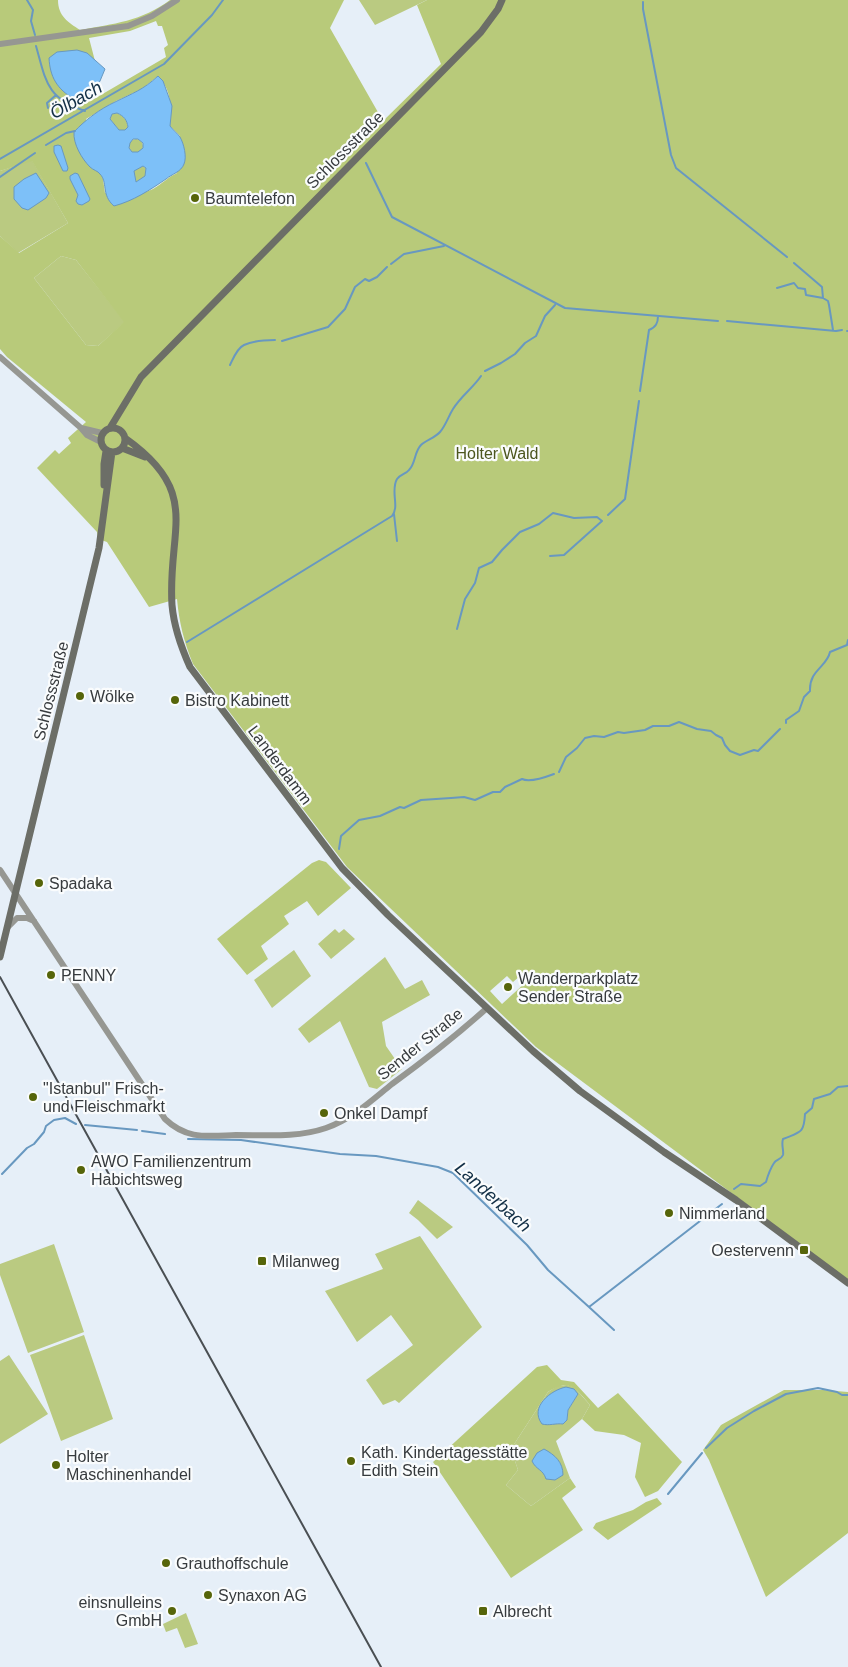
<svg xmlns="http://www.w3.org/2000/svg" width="848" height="1667" font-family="Arial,sans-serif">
	<rect width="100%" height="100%" fill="#e6eff8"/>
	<path fill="#baca81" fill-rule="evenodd" d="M359 0H427L375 25Z
		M32 160 68 223 18 253 0 236V171Z
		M61 256 76 260 125 322 98 346 86 345 34 278Z
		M335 929 339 933 344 929 355 939 331 959 318 944Z
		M294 950 311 976 272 1008 254 980Z
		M385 957 405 989 422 980 430 995 382 1022 386 1046 402 1069 377 1089 369 1087 340 1021 309 1043 298 1029Z
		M418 1200 453 1227 437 1239 418 1220 409 1213Z
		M420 1236 482 1327 399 1403 395 1400 383 1405 366 1380 413 1345 391 1315 357 1342 325 1291 383 1269 375 1254Z
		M54 1244 84 1332 28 1353 0 1275V1264Z
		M84 1335 113 1419 61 1441 30 1355Z
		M9 1355 48 1414 0 1444V1361Z
		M567 1385 574 1387 590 1405 582 1419 556 1441 570 1478 531 1506 506 1485 518 1470 511 1449 548 1392 557 1386ZM578 1394 568 1410 567 1420 563 1424 556 1423 549 1425Z
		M186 1613 198 1644 185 1648 177 1628 166 1632 163 1624Z"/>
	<path fill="#b8ca7a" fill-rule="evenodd" d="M0 0H58C58 16 68 22 80 30 113 24 142 21 170 0H344L330 28 383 121 441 64 417 5 427 0H848V1280L536 1047 347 867 193 664C184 642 179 622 177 599L149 607 107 542 98 539 97 532 37 468 55 450 59 454 71 443 68 438 86 422 7 357 0 349V236L19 253 68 223 32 161 0 171ZM156 21 158 26H162L168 45 164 48 166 57 94 99 90 96 84 98 87 53 95 61 89 38 130 31ZM158 76C172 90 171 108 170 126L180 136 177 173C168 177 162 184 153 189 139 196 121 193 105 193L103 179 86 119 116 101 142 89ZM61 256 76 260 124 322 98 346 86 345 34 278ZM507 976 513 982 520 976 525 983 502 1004 490 991Z
		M117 113C124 116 127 120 128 127L125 130H119L110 119 112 114Z
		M129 146a7 7 0 1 1 14 0a7 7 0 1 1-14 0Z
		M142 166 146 168 145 177 136 182 133 171Z
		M319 860 326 862 351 888 318 916 307 901 284 916 289 924 261 946 268 959 247 975 217 939 312 863Z
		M547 1365 561 1380 574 1382 598 1408 618 1393 682 1462 658 1491 645 1497 635 1477 641 1443 624 1435 595 1431 582 1419 590 1405C575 1388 570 1378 548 1392L511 1449 518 1470 506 1485 531 1506 570 1478 576 1487 562 1498 583 1530 511 1578 433 1462 537 1367Z
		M784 1390H824L848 1392V1533L766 1597 709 1460 703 1450 721 1425Z
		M657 1498 662 1504 608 1540 593 1528 596 1523 633 1510 646 1502Z"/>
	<path fill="#7dc0f8" stroke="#6898c0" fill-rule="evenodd" d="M77 50 87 53 105 69 100 81 90 96 74 99C57 89 50 77 49 58L57 52Z
		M158 76 163 81 172 106 170 126C173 130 178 134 180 137 184 144 187 157 184 164 181 172 172 174 166 179 150 190 133 201 114 206 101 195 108 182 100 174 98 171 93 170 90 167 82 159 73 144 74 132 85 120 100 109 115 102 133 93 143 90 158 76ZM117 113C124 116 127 120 128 127L125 130H119L110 119 112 114ZM133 139H138L143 143V148L138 152H132L129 148 130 143ZM143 166 146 168 145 176 136 182 134 171Z
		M58 145 61 146 68 168 67 171H63L54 152V146Z
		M36 173 49 193 46 198 28 210 22 208 14 199V187L24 179Z
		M75 173 78 174 90 199 89 201 82 205 78 204 76 201 78 195 70 179V176Z
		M566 1387 574 1389 578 1394 568 1410 567 1420 563 1424C556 1423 549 1426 542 1424 529 1407 551 1390 566 1387Z
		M544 1449C555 1455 563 1462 563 1475L555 1480 546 1479C543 1469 536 1470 532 1461L537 1453Z"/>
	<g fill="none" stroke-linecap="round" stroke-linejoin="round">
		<path stroke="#6898c0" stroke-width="2" d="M27 0 33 10 31 21 35 35
			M643 2V9L671 155 676 168 787 257
			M36 46C46 81 46 98 85 111
			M48 108 47 103 56 95
			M46 145 66 133 75 131
			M0 159 164 64 212 15 223 0
			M366 163 392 217 565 308 718 321
			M0 177 35 153
			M794 263 822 287 823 298 828 301 829 305 833 330
			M391 264 404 254 444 246
			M777 288 794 283 798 288 805 289 806 295 823 298
			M727 321 836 331 842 330
			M847 331H848
			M282 341 328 327 345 309 355 287 365 279 369 281 377 277 387 267
			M230 365C233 359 237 348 244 345 253 341 265 340 275 340
			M485 371 501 363 515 354 525 343 536 336 545 316 555 305
			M640 391 649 330C656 327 658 323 658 316
			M394 514 397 541
			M608 515 625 499 639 401
			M457 629 465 599 475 583 479 568 492 562 502 550 520 532 539 524 553 513 574 518 597 517 602 521 564 555 550 556
			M187 642 392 516C400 506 390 491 397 479 401 474 406 474 409 470 416 463 414 452 421 445 426 440 435 438 440 432 446 425 448 417 453 409 461 396 473 388 481 376
			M786 723V720L799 711 804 697 810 691C809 670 827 667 830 652L847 645 848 640
			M559 772 566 757 577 748 585 738 594 736 604 737 618 732 624 733 645 730 653 726H669L679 722 697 729 711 731 716 735 722 738 725 745 730 751 740 755 754 750 758 751 780 729
			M339 849 341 836 359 820 380 816 400 807 404 808 421 800 451 798 464 797 475 800 493 792H500L505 787 522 779C530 783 546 777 554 774
			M85 1125 137 1130
			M142 1131 165 1134
			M188 1139 241 1140 340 1154 376 1156 438 1167 453 1173 527 1245 548 1270 589 1307 722 1204
			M2 1174 27 1148 34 1144 44 1132 46 1126 54 1120 65 1118 76 1124
			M734 1189 741 1184 760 1186 766 1182C768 1175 770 1169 774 1163 776 1159 781 1160 783 1155 784 1150 781 1145 783 1139 800 1132 804 1134 805 1114L812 1108 814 1099 830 1094 838 1087 848 1086
			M589 1307 614 1330
			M706 1448 727 1428 754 1411 786 1394 818 1388 837 1392 842 1395H848
			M668 1494 702 1453"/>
		<path stroke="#969792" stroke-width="6" d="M0 44 128 26 152 16 177 0
			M0 357 81 428 87 435 101 442
			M81 428 102 433
			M0 870 165 1119C187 1140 207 1136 236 1135 266 1135 297 1138 326 1128 352 1119 372 1100 392 1084 425 1060 457 1035 487 1008
			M7 928 17 918H27L34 921"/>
		<path stroke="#6c6e67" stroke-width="7" d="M101 440a12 12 0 1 1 24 0a12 12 0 1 1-24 0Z
			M110 428 141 377 481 32 498 9 502 0
			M125 438C203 493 167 529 172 605 174 628 181 647 190 667L342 868 388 915 533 1051 580 1091 664 1152 736 1200 848 1283
			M122 448 145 457
			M104 485V464L106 451
			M0 957 99 548 112 452"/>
		<path stroke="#4a4f53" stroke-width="2" d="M0 977 381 1667"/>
	</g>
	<g fill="#56650a" stroke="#fafcfd" stroke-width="2">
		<circle cx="195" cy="198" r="5"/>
		<circle cx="80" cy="696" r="5"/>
		<circle cx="175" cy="700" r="5"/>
		<circle cx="39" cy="883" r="5"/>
		<circle cx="51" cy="975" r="5"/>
		<circle cx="508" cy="987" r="5"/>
		<circle cx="33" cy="1097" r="5"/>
		<circle cx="324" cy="1113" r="5"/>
		<circle cx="81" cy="1170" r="5"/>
		<circle cx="669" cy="1213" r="5"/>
		<rect x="799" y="1245" width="10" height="10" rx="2.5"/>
		<rect x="257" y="1256" width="10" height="10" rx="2.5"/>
		<circle cx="351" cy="1461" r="5"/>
		<circle cx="56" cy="1465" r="5"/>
		<circle cx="166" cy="1563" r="5"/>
		<circle cx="208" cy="1595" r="5"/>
		<circle cx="172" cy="1611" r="5"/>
		<rect x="478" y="1606" width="10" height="10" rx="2.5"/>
	</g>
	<g text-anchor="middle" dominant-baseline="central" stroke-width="4.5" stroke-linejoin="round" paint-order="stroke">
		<g font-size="16" fill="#363a3d" stroke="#fafcfd">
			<text transform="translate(345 150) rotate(-45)">Schlossstraße</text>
			<text transform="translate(51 691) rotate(-76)">Schlossstraße</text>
			<text transform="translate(280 765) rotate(53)">Landerdamm</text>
			<text transform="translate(420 1044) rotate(-39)">Sender Straße</text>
		</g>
		<g font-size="16" fill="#363a3d" stroke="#fafcfd" text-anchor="start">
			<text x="205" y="198">Baumtelefon</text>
			<text x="90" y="696">Wölke</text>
			<text x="185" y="700">Bistro Kabinett</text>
			<text x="49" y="883">Spadaka</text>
			<text x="61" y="975">PENNY</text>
			<text x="518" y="978">Wanderparkplatz<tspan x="518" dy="18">Sender Straße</tspan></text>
			<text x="43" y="1088">"Istanbul" Frisch-<tspan x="43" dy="18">und Fleischmarkt</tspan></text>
			<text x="334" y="1113">Onkel Dampf</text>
			<text x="91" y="1161">AWO Familienzentrum<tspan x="91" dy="18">Habichtsweg</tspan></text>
			<text x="679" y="1213">Nimmerland</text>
			<text x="794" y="1250" text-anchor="end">Oestervenn</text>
			<text x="272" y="1261">Milanweg</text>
			<text x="361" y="1452">Kath. Kindertagesstätte<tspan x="361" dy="18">Edith Stein</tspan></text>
			<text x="66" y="1456">Holter<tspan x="66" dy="18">Maschinenhandel</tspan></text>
			<text x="176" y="1563">Grauthoffschule</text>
			<text x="218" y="1595">Synaxon AG</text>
			<text x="162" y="1602" text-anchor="end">einsnulleins<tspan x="162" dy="18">GmbH</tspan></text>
			<text x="493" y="1611">Albrecht</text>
		</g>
		<g font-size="16" fill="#4c561e" stroke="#fafcfd">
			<text x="497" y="453">Holter Wald</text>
		</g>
		<g font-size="18" font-style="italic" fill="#122f46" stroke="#fafcfd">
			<text transform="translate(76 100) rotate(-30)">Ölbach</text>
			<text transform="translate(493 1197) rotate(42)">Landerbach</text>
		</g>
	</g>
</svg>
